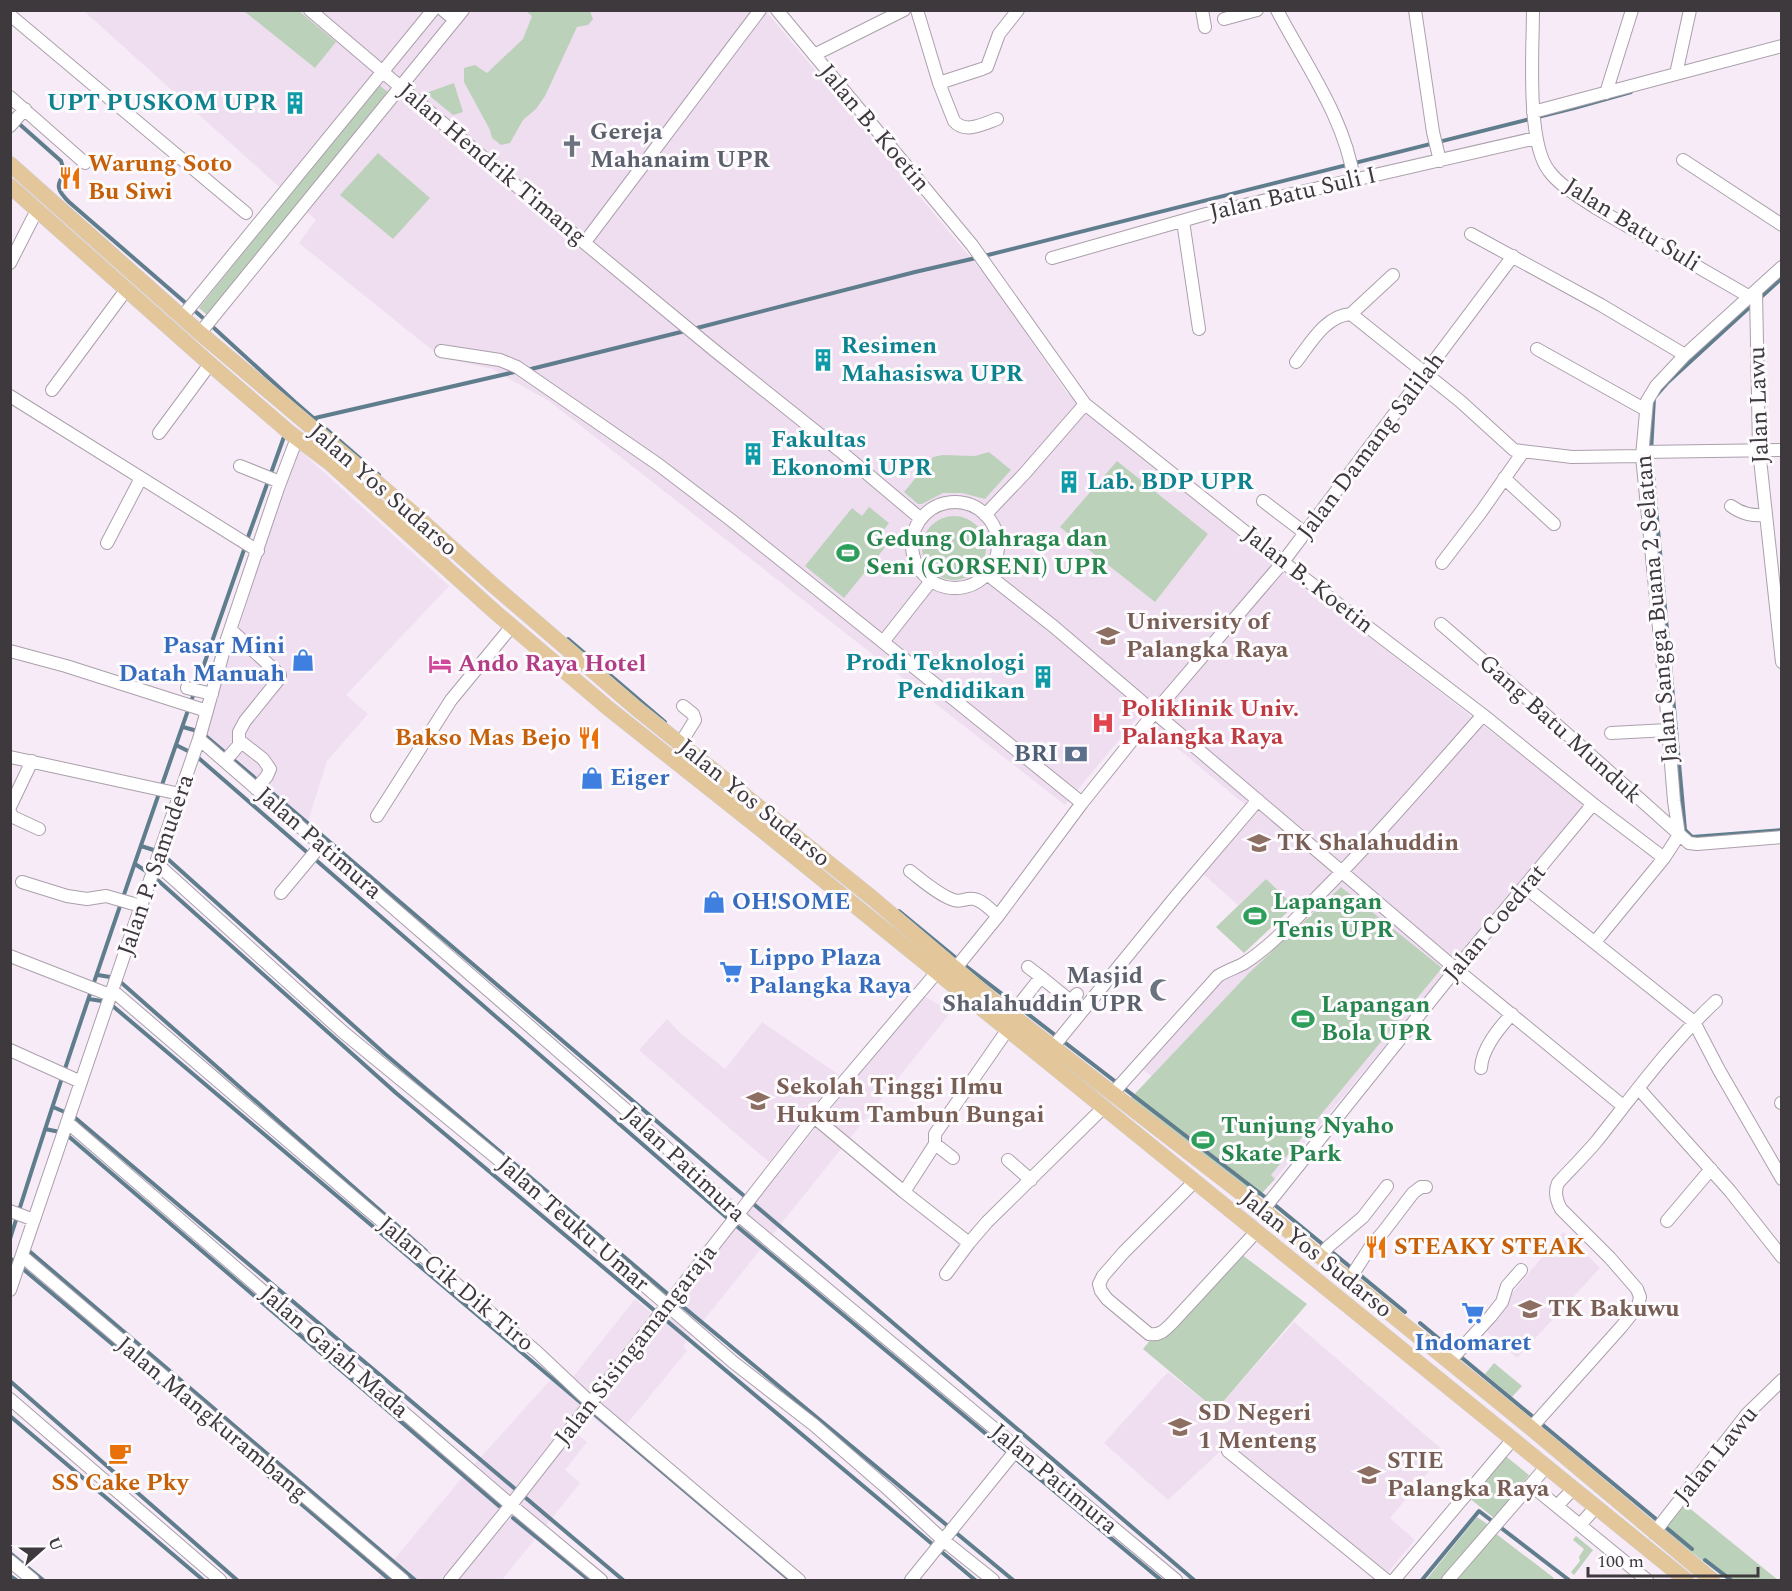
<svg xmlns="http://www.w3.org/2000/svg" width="1792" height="1591" font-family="Spectral,serif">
	<rect width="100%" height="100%" fill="#f6ebf7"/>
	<path fill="#efdff1" d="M296 447 449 586 346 695 368 714 327 761 306 827 204 738Z
		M922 995 951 1012 683 1346 687 1351 616 1437 589 1414 576 1433 587 1442 565 1470 580 1483 502 1580H377L461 1479 553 1377 566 1386 635 1299 661 1322Z"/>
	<path fill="#efdef0" d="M84 11H766L989 280 1067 393 1264 556 1585 804 1275 1179 1133 1061 1214 970 1246 958 1296 909 1266 879 1238 905 1202 873 1255 813 1139 716 1065 805 549 401 492 369 442 358 299 243 316 220Z
		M667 1019 679 1032 725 1069 762 1022 839 1075 769 1162 639 1050Z
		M1563 1232 1600 1268 1517 1358 1483 1328Z
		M1294 1322 1445 1452 1390 1518 1415 1540 1385 1576 1228 1444 1168 1500 1104 1443 1168 1372 1216 1410Z"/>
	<path fill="#bcd1ba" d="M244 11H299L336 42 315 68Z
		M526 11H590L593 19 588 25 577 27 545 96 536 109 523 120 510 143 501 145 492 138 490 130 464 82V68L475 65 487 73 523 39 532 16Z
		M454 83 463 112 453 115 426 93Z
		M378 84 389 93 207 315 199 308Z
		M378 153 430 198 393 239 340 195Z
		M989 452 1011 470 985 499 962 493H943L922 504H918L904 492 933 457 943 455 975 456Z
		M1117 461 1208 534 1155 602 1060 527Z
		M869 507 889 523 882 532 891 540 844 598 805 566 852 508 862 516Z
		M922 548a32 32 0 1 1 64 0a32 32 0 1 1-64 0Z
		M1266 879 1294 906 1244 953 1216 927Z
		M1341 887 1442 968 1271 1175 1275 1179 1255 1201 1129 1100 1249 973Z
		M1241 1254 1307 1304 1216 1410 1143 1349 1152 1338Z
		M1494 1363 1522 1386 1512 1397 1485 1374Z
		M1503 1454 1529 1475 1494 1518 1468 1497Z
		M1682 1502 1778 1580H1727L1662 1529Z
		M1477 1517 1490 1526 1445 1580H1426Z
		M1495 1533 1554 1578 1552 1580H1456Z
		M1576 1536 1593 1550 1574 1575 1571 1572 1580 1561 1579 1557 1584 1549 1573 1540Z"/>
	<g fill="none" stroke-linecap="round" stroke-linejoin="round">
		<path stroke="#5f7d8c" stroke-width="4" d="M16 121 61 161C70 184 46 179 69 202L203 318 295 402 379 475
			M984 256 1574 108 1631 92
			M1760 298 1782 278
			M1752 305 1668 382 1654 398 1651 452 1685 830 1692 837 1782 830
			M693 329 915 272 976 258
			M527 370 685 331
			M315 418 519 371
			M247 540 285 434
			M568 639 665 722
			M183 727 201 732 1194 1580
			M176 745 194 754 733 1223 1161 1580
			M141 846 160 852 385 1054 675 1300 1013 1580
			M135 864 152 875 396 1093 975 1580
			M899 911 967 967 1270 1201 1405 1312
			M98 975 116 978 426 1251
			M89 999 108 1002 790 1580
			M53 1107 67 1113
			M73 1116 623 1580
			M45 1129 60 1132
			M67 1135 499 1506
			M10 1239C83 1006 165 777 245 547
			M28 1250 415 1580
			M10 1258 238 1450 390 1580
			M1420 1323 1692 1549
			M10 1381 237 1580
			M10 1416 203 1580
			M513 1518 589 1580
			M10 1553 43 1580
			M1705 1560 1731 1580
			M10 1576 16 1580
			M1422 1580 1479 1511 1569 1580"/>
		<g stroke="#aaa0ab" stroke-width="14">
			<path id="minor" d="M310 10 552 216 714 350 839 450 921 519
				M443 10 455 20
				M777 10 972 245 1085 404 1283 562 1483 715 1593 804 1664 858
				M917 10 939 83 954 121C965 134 983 124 997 119
				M1202 10 1205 27
				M1277 10C1305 64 1345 118 1354 180
				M1415 10 1433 132 1440 161
				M1533 10C1533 48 1526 142 1549 171 1560 186 1580 197 1596 208L1750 297
				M10 15 246 213
				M1224 19 1257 10
				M814 55 904 10
				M1676 74 1782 46
				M939 83 982 69 987 67 999 34 1018 10
				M1606 93 1632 10
				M10 97 85 163
				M1533 112 1676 74 1690 10
				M10 126 25 109
				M1683 160 1782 225
				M1183 221 1199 329
				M1471 234 1601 305 1685 355
				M585 242 760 10
				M1052 258 1206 214 1536 138
				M10 263 37 210
				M1393 275 1351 314 1460 401 1514 450 1572 457 1642 456
				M1756 291 1759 450 1782 662
				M182 317 433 10
				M200 333 463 10
				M1537 349 1646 410
				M441 351 500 360 517 367 659 465 731 520 883 642
				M1296 362C1310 344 1326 315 1351 314
				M52 390 126 290
				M10 396 258 551
				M159 433 210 364
				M1642 452 1782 450
				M240 466 280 482
				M1504 478 1554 524
				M1263 501 1305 533
				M912 545a43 43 0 1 1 86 0a43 43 0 1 1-86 0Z
				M1731 506C1742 514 1752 516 1766 515
				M985 515 1025 473 1085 404
				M107 543 141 478
				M1442 563 1481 512 1523 452
				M987 574 1053 626 1456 969 1623 1106
				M931 581 883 642 1082 803
				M1441 624 1538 708 1689 843 1697 844 1782 837
				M10 651 66 666 207 711
				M187 688 212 694
				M1611 733 1668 730
				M199 739 633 1116 737 1214 1176 1580
				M240 741 263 759 270 769 267 776 256 789
				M680 744 695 720 693 714 683 706
				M10 757 180 794
				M225 761 239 745V732L245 721 279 679 280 675 232 631
				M10 807 32 761
				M10 812 13 817 39 829
				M377 816 451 700 512 626
				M156 863 343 1032 499 1160 733 1362 814 1425 889 1490 943 1540 993 1580
				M910 871C923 881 936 893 951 899 961 904 965 897 974 899 982 900 992 911 998 916
				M22 882 67 896 87 899 106 896 141 906
				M1525 887 1694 1022 1719 1070 1782 1179
				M281 893 321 845
				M1595 942 1664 858 1679 835 1674 801 1665 689 1642 456 1647 401 1656 386 1685 355 1782 267
				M10 956 110 995
				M1028 967 1041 977
				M955 969 998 916 1082 803 1154 713 1283 562 1513 256
				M112 990 366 1208 537 1352 591 1403 799 1580
				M1011 1015 1041 977 1068 999 1073 998 1077 994
				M1053 1047 1177 895 1258 800
				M10 1050 81 1082
				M1481 1068C1482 1048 1499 1028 1512 1014
				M1639 1089 1730 1191 1782 1257
				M1113 1093 1218 976C1226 971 1235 968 1243 964 1269 948 1296 919 1317 897 1375 839 1429 776 1483 715
				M1781 1103H1782
				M814 1117 904 1192 969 1243 987 1222 1104 1107
				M67 1122 511 1505 601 1580
				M953 1158 935 1144V1134L1008 1029
				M1008 1160 1031 1180
				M1194 1182 1124 1252 1103 1276 1099 1284 1101 1291 1107 1299 1149 1334C1160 1336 1165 1330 1173 1322L1256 1232
				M904 1192 935 1144
				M1263 1210 1460 964 1593 804
				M10 1211 34 1220
				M1667 1221 1711 1169
				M22 1256 403 1580
				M1320 1256 1329 1246 1363 1217 1387 1186
				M946 1274 969 1243
				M1349 1280 1371 1246 1384 1231 1413 1193 1421 1187H1426
				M10 1290 132 932 199 739 227 639 278 488 297 438
				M1449 1362 1491 1316 1502 1302 1507 1286 1521 1270
				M10 1399 220 1580
				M1531 1428 1622 1326 1638 1306 1640 1297 1637 1289 1610 1258 1561 1209C1556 1200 1554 1192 1558 1183 1571 1169 1584 1156 1596 1142 1634 1094 1671 1043 1716 1001
				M1228 1451 1386 1580
				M1531 1485 1647 1580
				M1557 1506 1573 1489
				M1580 1525 1595 1508
				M1654 1533 1747 1414 1782 1380
				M10 1561 33 1580
				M450 1580 511 1505 814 1117 937 972
				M911 1580 1017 1449
				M1394 1580 1513 1439
				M1448 1580 1546 1467"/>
		</g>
		<g stroke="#d0cfd0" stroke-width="16">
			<path id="major" d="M10 164 200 333 414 514 493 585 637 709 871 897 996 1003 1263 1210 1531 1428 1712 1580
				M10 186 210 364 290 433 330 463 495 612 608 708 763 831 1686 1580"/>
		</g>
		<use href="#minor" stroke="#fff" stroke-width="12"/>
		<use href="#major" stroke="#e3c79a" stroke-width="15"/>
	</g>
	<defs>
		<g id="building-bare" transform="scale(1.8)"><path d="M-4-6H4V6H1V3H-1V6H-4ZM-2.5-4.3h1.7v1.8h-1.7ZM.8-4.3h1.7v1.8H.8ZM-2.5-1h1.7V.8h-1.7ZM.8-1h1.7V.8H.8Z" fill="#0f9aa8" stroke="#fefbfe" stroke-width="2.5" paint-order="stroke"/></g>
		<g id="church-bare" transform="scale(1.8)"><path d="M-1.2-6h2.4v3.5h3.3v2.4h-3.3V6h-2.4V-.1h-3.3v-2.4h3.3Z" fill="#6b7280" stroke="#fefbfe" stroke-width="2.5" paint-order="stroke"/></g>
		<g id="restaurant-bare" transform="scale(1.8)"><path d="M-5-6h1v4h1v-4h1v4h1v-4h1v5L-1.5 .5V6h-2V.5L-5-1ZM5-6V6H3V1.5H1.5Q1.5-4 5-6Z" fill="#e8710a" stroke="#fefbfe" stroke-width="2.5" paint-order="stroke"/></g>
		<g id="stadium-bare" transform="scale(1.8)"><path d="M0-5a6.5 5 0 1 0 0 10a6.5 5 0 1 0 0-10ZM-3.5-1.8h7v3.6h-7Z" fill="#2e9e5b" stroke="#fefbfe" stroke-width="2.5" paint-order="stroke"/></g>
		<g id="university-bare" transform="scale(1.8)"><path d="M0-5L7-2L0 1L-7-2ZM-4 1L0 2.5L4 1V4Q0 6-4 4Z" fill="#8d6e63" stroke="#fefbfe" stroke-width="2.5" paint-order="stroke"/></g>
		<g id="shop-bare" transform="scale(1.8)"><path d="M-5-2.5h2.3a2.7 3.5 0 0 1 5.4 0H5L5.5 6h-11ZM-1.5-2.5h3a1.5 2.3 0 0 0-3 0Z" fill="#3f7fe0" stroke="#fefbfe" stroke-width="2.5" paint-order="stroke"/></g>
		<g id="hotel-bare" transform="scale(1.8)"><path d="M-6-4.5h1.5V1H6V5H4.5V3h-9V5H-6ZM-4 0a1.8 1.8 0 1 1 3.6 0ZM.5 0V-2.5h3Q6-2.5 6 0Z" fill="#d1479c" stroke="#fefbfe" stroke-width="2.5" paint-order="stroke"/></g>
		<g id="hospital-bare" transform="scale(1.8)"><path d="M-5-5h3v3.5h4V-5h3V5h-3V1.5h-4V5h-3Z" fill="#e0444e" stroke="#fefbfe" stroke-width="2.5" paint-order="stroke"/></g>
		<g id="bank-bare" transform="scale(1.8)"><path d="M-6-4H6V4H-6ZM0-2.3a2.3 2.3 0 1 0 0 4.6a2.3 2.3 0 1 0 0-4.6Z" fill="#5c6f8a" stroke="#fefbfe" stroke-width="2.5" paint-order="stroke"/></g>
		<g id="school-bare" transform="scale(1.8)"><path d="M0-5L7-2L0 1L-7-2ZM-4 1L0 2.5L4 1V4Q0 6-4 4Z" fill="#8d6e63" stroke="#fefbfe" stroke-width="2.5" paint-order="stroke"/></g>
		<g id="supermarket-bare" transform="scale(1.8)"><path d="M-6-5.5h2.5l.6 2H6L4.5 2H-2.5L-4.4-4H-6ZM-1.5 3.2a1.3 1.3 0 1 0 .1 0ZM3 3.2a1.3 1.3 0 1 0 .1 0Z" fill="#3f7fe0" stroke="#fefbfe" stroke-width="2.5" paint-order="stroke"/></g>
		<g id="mosque-bare" transform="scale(1.8)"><path d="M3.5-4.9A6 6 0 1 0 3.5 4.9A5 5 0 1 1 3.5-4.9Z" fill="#6b7280" stroke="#fefbfe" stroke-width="2.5" paint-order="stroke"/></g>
		<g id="cafe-bare" transform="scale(1.8)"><path d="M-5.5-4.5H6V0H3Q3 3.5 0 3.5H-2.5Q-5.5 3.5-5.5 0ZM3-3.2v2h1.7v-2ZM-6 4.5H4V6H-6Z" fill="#e8710a" stroke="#fefbfe" stroke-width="2.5" paint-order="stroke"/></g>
	</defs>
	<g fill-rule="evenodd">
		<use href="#building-bare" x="295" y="103"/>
		<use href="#church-bare" x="572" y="146"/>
		<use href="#restaurant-bare" x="70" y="178"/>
		<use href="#building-bare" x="823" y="360"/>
		<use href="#building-bare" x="753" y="454"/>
		<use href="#building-bare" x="1069" y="482"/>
		<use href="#stadium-bare" x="848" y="553"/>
		<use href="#university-bare" x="1108" y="636"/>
		<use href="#shop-bare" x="303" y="660"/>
		<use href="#hotel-bare" x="440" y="664"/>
		<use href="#building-bare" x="1043" y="677"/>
		<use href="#hospital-bare" x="1103" y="723"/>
		<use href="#restaurant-bare" x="589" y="738"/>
		<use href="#bank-bare" x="1076" y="754"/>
		<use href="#shop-bare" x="592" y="778"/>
		<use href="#school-bare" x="1259" y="843"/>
		<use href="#shop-bare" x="714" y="902"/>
		<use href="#stadium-bare" x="1255" y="916"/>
		<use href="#supermarket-bare" x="731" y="972"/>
		<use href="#mosque-bare" x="1161" y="990"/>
		<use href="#stadium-bare" x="1303" y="1019"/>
		<use href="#university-bare" x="758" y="1101"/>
		<use href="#stadium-bare" x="1203" y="1140"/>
		<use href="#restaurant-bare" x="1376" y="1247"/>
		<use href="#school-bare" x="1530" y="1309"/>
		<use href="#supermarket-bare" x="1473" y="1313"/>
		<use href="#school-bare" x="1180" y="1427"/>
		<use href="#cafe-bare" x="120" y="1453"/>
		<use href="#school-bare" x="1369" y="1475"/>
	</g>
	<g text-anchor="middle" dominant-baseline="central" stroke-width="6" stroke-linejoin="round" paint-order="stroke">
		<g font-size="24" font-weight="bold" fill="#0d838f" stroke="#fefbfe" text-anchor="start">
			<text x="277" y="103" text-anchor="end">UPT PUSKOM UPR</text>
			<text x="841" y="346">Resimen<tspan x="841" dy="28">Mahasiswa UPR</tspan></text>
			<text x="771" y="440">Fakultas<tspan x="771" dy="28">Ekonomi UPR</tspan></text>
			<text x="1087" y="482">Lab. BDP UPR</text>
			<text x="1025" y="663" text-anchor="end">Prodi Teknologi<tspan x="1025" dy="28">Pendidikan</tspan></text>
		</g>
		<g font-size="24" fill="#3d393d" stroke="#fefbfe">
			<text transform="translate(874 128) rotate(50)">Jalan B. Koetin</text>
			<text transform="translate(492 164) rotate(40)">Jalan Hendrik Timang</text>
			<text transform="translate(1293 194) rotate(-13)">Jalan Batu Suli I</text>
			<text transform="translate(1632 225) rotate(32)">Jalan Batu Suli</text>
			<text transform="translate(1759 405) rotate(-92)">Jalan Lawu</text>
			<text transform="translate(1371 446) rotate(-53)">Jalan Damang Salilah</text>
			<text transform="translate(383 490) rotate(41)">Jalan Yos Sudarso</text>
			<text transform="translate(1308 580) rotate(38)">Jalan B. Koetin</text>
			<text transform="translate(1657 609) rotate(-95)">Jalan Sangga Buana 2 Selatan</text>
			<text transform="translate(1560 729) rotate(42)">Gang Batu Munduk</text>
			<text transform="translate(754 803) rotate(39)">Jalan Yos Sudarso</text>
			<text transform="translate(319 843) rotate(41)">Jalan Patimura</text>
			<text transform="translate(156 865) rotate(-71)">Jalan P. Samudera</text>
			<text transform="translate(1495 923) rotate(-50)">Jalan Coedrat</text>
			<text transform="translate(684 1164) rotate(43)">Jalan Patimura</text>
			<text transform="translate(573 1224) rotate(41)">Jalan Teuku Umar</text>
			<text transform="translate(1316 1254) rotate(39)">Jalan Yos Sudarso</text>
			<text transform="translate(456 1284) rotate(40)">Jalan Cik Dik Tiro</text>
			<text transform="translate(636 1345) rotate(-52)">Jalan Sisingamangaraja</text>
			<text transform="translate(334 1352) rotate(41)">Jalan Gajah Mada</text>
			<text transform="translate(212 1419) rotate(40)">Jalan Mangkurambang</text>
			<text transform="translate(1716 1455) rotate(-51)">Jalan Lawu</text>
			<text transform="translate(1054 1479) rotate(40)">Jalan Patimura</text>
		</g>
		<g font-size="24" font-weight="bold" fill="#5b616d" stroke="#fefbfe" text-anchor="start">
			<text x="590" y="132">Gereja<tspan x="590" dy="28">Mahanaim UPR</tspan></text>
			<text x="1143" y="976" text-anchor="end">Masjid<tspan x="1143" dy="28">Shalahuddin UPR</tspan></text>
		</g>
		<g font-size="24" font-weight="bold" fill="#c56008" stroke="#fefbfe" text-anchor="start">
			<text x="88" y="164">Warung Soto<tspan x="88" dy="28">Bu Siwi</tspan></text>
			<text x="571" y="738" text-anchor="end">Bakso Mas Bejo</text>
			<text x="1394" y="1247">STEAKY STEAK</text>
			<text x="120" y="1483" text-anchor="middle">SS Cake Pky</text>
		</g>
		<g font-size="24" font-weight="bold" fill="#27864d" stroke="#fefbfe" text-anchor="start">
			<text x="866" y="539">Gedung Olahraga dan<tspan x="866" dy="28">Seni (GORSENI) UPR</tspan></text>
			<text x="1273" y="902">Lapangan<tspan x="1273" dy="28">Tenis UPR</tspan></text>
			<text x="1321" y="1005">Lapangan<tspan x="1321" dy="28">Bola UPR</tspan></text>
			<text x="1221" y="1126">Tunjung Nyaho<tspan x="1221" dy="28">Skate Park</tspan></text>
		</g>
		<g font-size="24" font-weight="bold" fill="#785e54" stroke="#fefbfe" text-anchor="start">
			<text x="1126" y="622">University of<tspan x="1126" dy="28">Palangka Raya</tspan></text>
			<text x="1277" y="843">TK Shalahuddin</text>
			<text x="776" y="1087">Sekolah Tinggi Ilmu<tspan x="776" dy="28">Hukum Tambun Bungai</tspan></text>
			<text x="1548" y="1309">TK Bakuwu</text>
			<text x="1198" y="1413">SD Negeri<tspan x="1198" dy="28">1 Menteng</tspan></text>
			<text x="1387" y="1461">STIE<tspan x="1387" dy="28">Palangka Raya</tspan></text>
		</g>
		<g font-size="24" font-weight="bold" fill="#366cbe" stroke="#fefbfe" text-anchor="start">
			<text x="285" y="646" text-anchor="end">Pasar Mini<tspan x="285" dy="28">Datah Manuah</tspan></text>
			<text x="610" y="778">Eiger</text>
			<text x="732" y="902">OH!SOME</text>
			<text x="749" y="958">Lippo Plaza<tspan x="749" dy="28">Palangka Raya</tspan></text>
			<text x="1473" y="1343" text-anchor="middle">Indomaret</text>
		</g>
		<g font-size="24" font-weight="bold" fill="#b23c85" stroke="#fefbfe" text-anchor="start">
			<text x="458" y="664">Ando Raya Hotel</text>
		</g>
		<g font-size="24" font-weight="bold" fill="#be3a42" stroke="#fefbfe" text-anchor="start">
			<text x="1121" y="709">Poliklinik Univ.<tspan x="1121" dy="28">Palangka Raya</tspan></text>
		</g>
		<g font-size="24" font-weight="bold" fill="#4e5e75" stroke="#fefbfe" text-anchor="end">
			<text x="1058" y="754">BRI</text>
		</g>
	</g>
	<rect width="1792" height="1591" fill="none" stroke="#3d393d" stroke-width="24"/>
	<g transform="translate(42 1549) rotate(69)" stroke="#fefbfe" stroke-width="4.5" paint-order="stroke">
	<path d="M0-4.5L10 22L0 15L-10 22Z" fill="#3d393d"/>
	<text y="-9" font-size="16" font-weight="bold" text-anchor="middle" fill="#3d393d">U</text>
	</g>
	<path d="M1588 1567v9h170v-9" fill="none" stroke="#3d393d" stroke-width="3"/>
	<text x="1597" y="1567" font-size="18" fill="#3d393d" stroke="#fefbfe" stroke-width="4.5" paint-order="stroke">100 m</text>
</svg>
